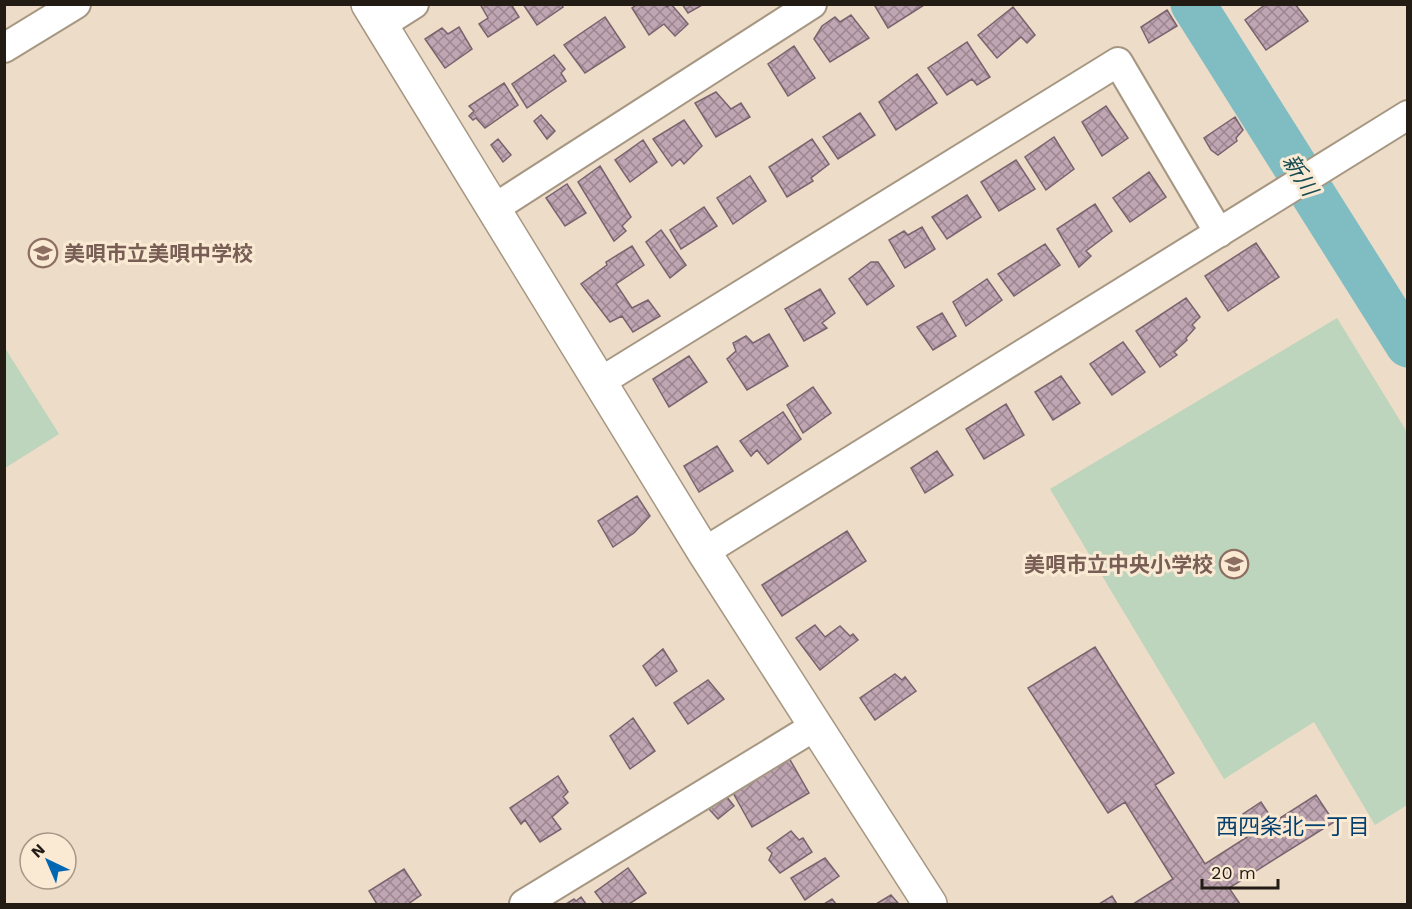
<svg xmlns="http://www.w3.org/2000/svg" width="1412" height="909" font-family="'Work Sans','Noto Sans JP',sans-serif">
	<defs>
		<pattern id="building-cross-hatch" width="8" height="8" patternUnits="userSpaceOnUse" patternTransform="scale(1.5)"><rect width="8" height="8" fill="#bfa6b2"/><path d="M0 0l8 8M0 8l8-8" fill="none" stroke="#9b8690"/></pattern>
	</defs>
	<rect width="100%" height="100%" fill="#eddcc7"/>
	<path fill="#bcd5bc" d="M1337 318 1407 432V805L1375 825 1314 722 1224 779 1050 489Z
		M5 348 59 434 5 468H4Z"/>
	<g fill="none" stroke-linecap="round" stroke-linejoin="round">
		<path stroke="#80bdc3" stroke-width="45" d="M1193 4 1408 345"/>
	</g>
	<path fill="url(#building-cross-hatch)" stroke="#79636e" stroke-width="1.5" d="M480 4H511L519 17 488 37 479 24 488 18Z
		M523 4H561L563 7 537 25Z
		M638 4H665L667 7 671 4 688 24 675 36 664 24 649 35 632 8Z
		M682 4H704L688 13Z
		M877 4H923L924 5 888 28 875 6Z
		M1266 4H1295L1308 21 1266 50 1245 20Z
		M1013 7 1035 35 1027 43 1021 37 997 58 978 35Z
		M1167 10 1177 26 1149 43 1141 27Z
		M851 15 869 38 830 62 814 39 822 26 835 17 840 22Z
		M605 17 625 47 585 73 564 45Z
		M459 27 472 49 445 68 425 39 442 28 448 34Z
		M967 42 990 77 977 85 972 79 947 95 928 68Z
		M794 46 815 78 788 96 768 64Z
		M554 55 565 69 561 73 566 81 527 108 512 84Z
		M917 74 937 103 896 130 879 102Z
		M504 83 518 105 485 128 476 118 473 120 469 116 474 111 469 106Z
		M716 92 731 109 741 103 750 117 716 137 695 103Z
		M1106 106 1128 138 1102 156 1082 122Z
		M860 113 875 135 838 159 823 137Z
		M541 115 555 131 547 139 534 121Z
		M1235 117 1243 130 1236 138 1237 141 1218 155 1211 150 1204 138Z
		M684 120 702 146 684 164 680 159 672 166 653 139Z
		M1054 137 1074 169 1046 190 1025 157Z
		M498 139 511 155 503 162 491 145Z
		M812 139 829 164 811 178 813 181 787 197 769 167Z
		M643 140 657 162 630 182 615 160Z
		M1016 160 1035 189 999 211 981 182Z
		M600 166 631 217 622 226 626 231 614 241 578 182Z
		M1149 172 1166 197 1130 222 1113 198Z
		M750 176 766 201 733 224 717 198Z
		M567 184 586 213 565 226 546 198Z
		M967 195 981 217 947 239 932 217Z
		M1095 204 1112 231 1086 251 1091 256 1079 267 1057 229Z
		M704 207 717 226 681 249 670 230Z
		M922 227 935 249 905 268 889 240 904 231 908 235Z
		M661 230 686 265 670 278 646 242Z
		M1256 243 1279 277 1228 311 1205 276Z
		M1045 244 1060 265 1014 296 998 274Z
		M632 246 644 265 616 284 632 308 648 300 660 316 633 332 622 316 610 322 581 284 607 265 606 262Z
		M871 262H878L894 286 867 305 849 279Z
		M987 279 1002 300 966 326 953 302Z
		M820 289 835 313 822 323 827 328 804 341 785 309Z
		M1186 298 1200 317 1192 325 1195 328 1186 338 1187 340 1174 352 1177 355 1160 367 1136 331Z
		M942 313 956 336 933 350 917 327Z
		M769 334 788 366 747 390 727 359 736 351 733 343 746 336 753 343Z
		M1123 342 1145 372 1112 395 1090 364Z
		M689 356 707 382 669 407 653 379Z
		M1061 376 1080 403 1053 420 1035 392Z
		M813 387 831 413 803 433 787 405Z
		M1006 404 1024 435 984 459 966 429Z
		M783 412 801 439 768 464 757 450 751 456 740 441Z
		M717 446 733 471 699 492 684 466Z
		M937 451 953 475 925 493 911 468Z
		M637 496 650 516 634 533 613 547 598 521Z
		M847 531 866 561 782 616 762 585Z
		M815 625 825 637 840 626 850 636 853 634 858 640 820 670 796 638Z
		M1095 647 1174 773 1155 785 1205 864 1255 832 1243 814 1261 802 1274 822 1316 795 1334 822 1229 888 1240 904H1133L1173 879 1125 802 1108 813 1028 688Z
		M663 649 677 671 656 686 643 666Z
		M895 674 902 680 905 677 916 691 875 720 860 698Z
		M708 680 724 699 688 724 674 703Z
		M633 718 655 751 630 769 610 736Z
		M789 758 809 793 752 827 732 791Z
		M558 776 568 792 563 797 568 803 552 817 561 829 540 842 525 820 521 824 510 808Z
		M726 796 734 806 718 819 708 808Z
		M791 831 799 840 803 838 812 852 780 873 769 860 772 853 767 848Z
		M825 858 839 876 805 900 791 878Z
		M628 868 646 893 629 904H604L595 892Z
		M404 869 421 895 408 904H377L369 891Z
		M891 895 898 903 876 904Z
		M1112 896 1117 904H1099Z
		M581 897 586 904H566L574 899 576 901Z
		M832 899 836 904H824Z"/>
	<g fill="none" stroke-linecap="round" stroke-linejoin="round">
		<g stroke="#a69783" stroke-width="32">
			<path id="street" d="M381 25 414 4
				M4 48 76 4
				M493 209 812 4
				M600 382 1118 62 1219 233
				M704 552 1408 115
				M524 904 817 725"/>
		</g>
		<g stroke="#a69783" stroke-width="36">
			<path id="secondary" d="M368 4 704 552 930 904"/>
		</g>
		<use href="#street" stroke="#fff" stroke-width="28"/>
		<use href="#secondary" stroke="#fff" stroke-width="33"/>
	</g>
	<defs>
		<g id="school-ring" transform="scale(1.5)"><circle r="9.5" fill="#faead4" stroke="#8d6e63" stroke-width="1.5"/><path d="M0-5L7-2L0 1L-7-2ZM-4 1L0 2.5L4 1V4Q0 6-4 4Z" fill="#8d6e63"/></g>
	</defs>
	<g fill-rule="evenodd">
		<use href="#school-ring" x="43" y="253"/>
		<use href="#school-ring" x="1234" y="564"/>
	</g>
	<g text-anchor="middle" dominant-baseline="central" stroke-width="6" stroke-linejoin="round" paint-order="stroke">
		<g font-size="21" font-weight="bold" fill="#785e54" stroke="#faead4" text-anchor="start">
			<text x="64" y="253">美唄市立美唄中学校</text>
			<text x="1213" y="564" text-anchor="end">美唄市立中央小学校</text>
		</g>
		<g font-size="22" font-style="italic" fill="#174d52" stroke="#faead4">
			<text transform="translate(1300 175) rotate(58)">新川</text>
		</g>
		<g font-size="22" fill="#023e6e" stroke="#faead4">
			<text x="1293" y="826">西四条北一丁目</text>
		</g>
	</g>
	<rect width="1412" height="909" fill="none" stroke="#221c15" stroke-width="12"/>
	<g transform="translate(48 861) rotate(316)"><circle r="28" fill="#faead4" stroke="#a49888" stroke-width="1.5"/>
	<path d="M0-4.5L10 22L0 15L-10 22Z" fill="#0067b3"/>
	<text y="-9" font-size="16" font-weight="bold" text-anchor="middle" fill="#221c15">N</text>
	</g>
	<path d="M1202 879v9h76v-9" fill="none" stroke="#221c15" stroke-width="3"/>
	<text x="1211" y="879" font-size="18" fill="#221c15" stroke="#faead4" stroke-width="4.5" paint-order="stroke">20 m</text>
</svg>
